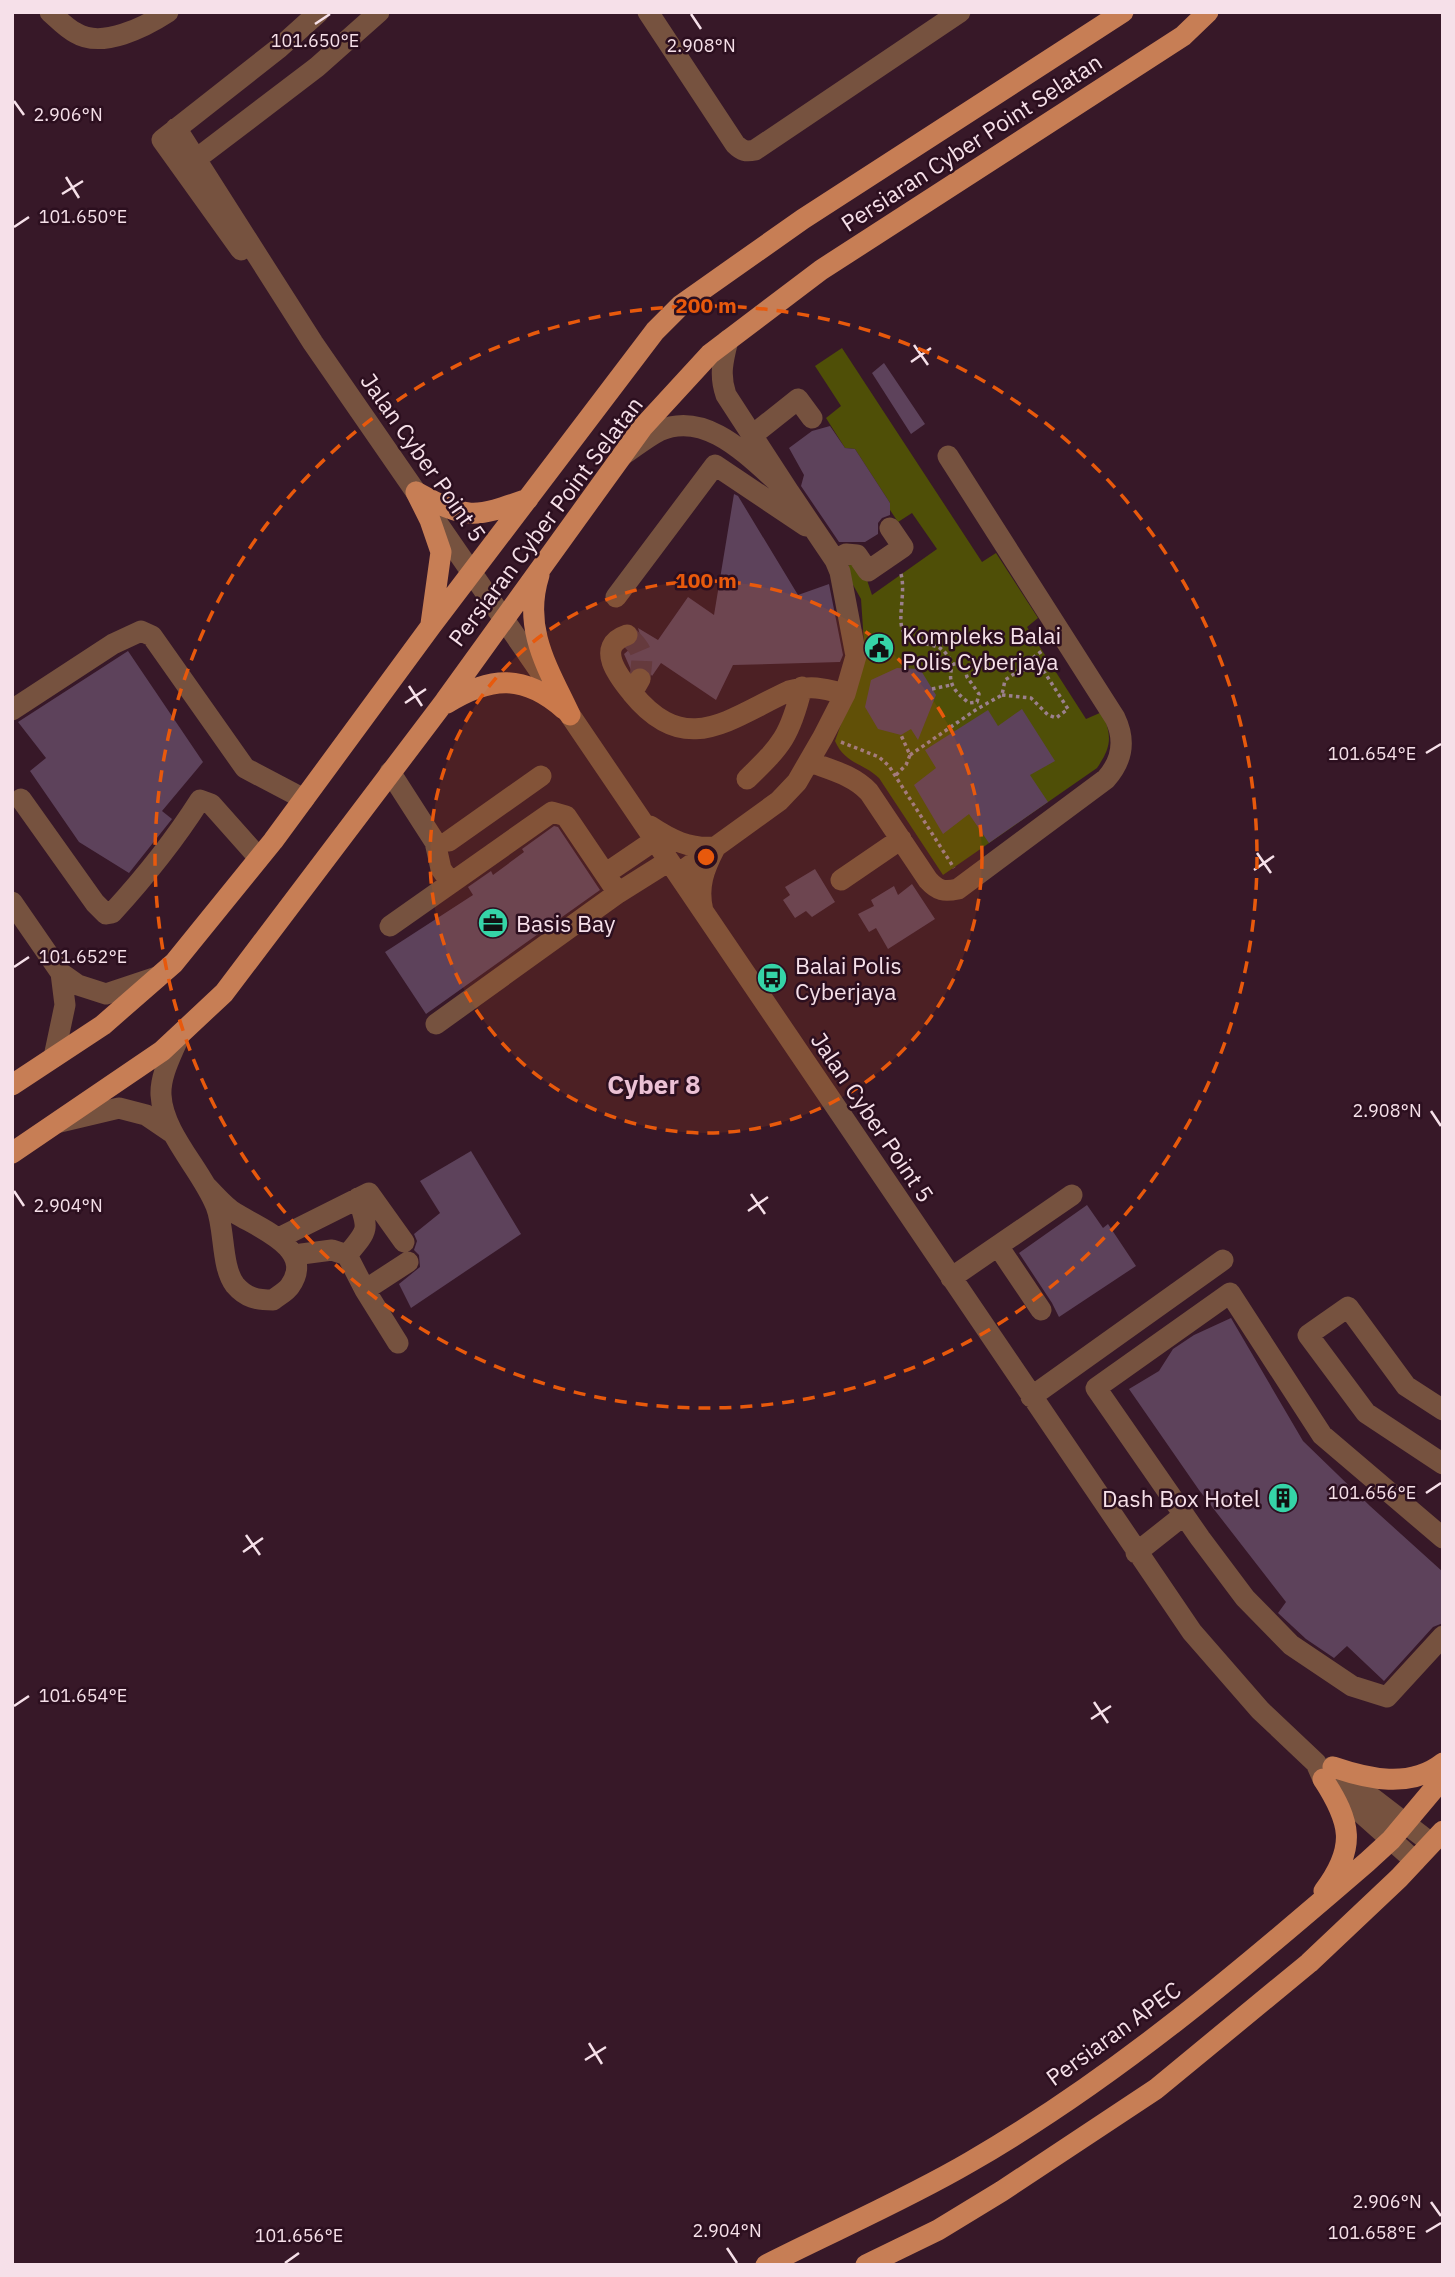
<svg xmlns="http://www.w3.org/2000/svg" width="1455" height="2277" font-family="'IBM Plex Sans',sans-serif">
	<rect width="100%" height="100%" fill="#371828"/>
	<path fill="#4f4f07" d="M842 348 982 562 996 553 1038 618 1027 627 1086 719 1102 712C1112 736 1112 746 1097 768L943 875 879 778C862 762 845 764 835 741L860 671 864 643 861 599 848 576 849 565H855L866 577 872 595 937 549 912 513 898 522 890 510V503L855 449 845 448 826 418 841 406 815 366Z"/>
	<path fill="#5d425b" d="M884 363 925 424 911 434 872 373Z
		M830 426 845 448 855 449 890 503V515L882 518 878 523V534L865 542H839L801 486 804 475 789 448 812 431Z
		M734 494 738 496 798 595 829 584 843 655 840 662 733 665 716 700 661 663 652 676 646 667 639 666 631 670 624 654 638 642 640 635 638 628 658 640 688 597 714 615Z
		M128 651 203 762 162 811 172 819 129 873 79 842 30 771 46 758 18 722Z
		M897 668 920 669 936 695 918 740 911 729 901 735 878 729 865 707 871 680Z
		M1022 709 1055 761 1030 775 1048 802 989 843 969 814 943 834 914 785 936 768 925 750 988 710 998 726Z
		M554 826 558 827 600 890 426 1014 385 952 473 895 468 887 491 871 493 875 524 852 522 849Z
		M815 869 835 902 812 917 806 911 795 918 783 900 790 895 785 887Z
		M912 884 935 919 888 949 876 928 869 932 858 914 874 906 871 900 894 886 898 895Z
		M471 1151 521 1234 411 1308 399 1284 420 1267 419 1255 414 1250 417 1241 414 1234 440 1213 420 1181Z
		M1087 1205 1103 1228 1108 1224 1136 1266 1059 1317 1052 1303 1019 1253Z
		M1231 1318 1303 1441 1370 1506 1443 1572V1623L1433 1627 1384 1681 1347 1646 1334 1658 1306 1639 1278 1613 1286 1602 1199 1490 1129 1389 1159 1371 1173 1349 1194 1335Z"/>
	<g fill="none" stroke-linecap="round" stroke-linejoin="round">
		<path stroke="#543645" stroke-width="21" stroke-dasharray="21 10" stroke-linecap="butt" d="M627 635C646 653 642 655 640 679"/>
		<path stroke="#9b808d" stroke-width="3.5" stroke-dasharray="3.5 3.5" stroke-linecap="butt" d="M901 574C906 593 897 618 903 631 910 644 927 643 938 647 945 650 949 658 953 664H960L965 669 967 677 979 694 977 702 969 703C955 692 946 683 953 664
			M932 689 951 685
			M1002 695 1031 698 1048 715 1056 718 1068 709 1045 673 1039 668 1022 670
			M841 742 879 757 889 766 954 868
			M910 755 977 709 1002 695 1005 680C1020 671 1029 660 1042 651
			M896 775 906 765 910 755 901 735"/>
		<path stroke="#76523f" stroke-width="21" d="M50 12C58 19 66 28 76 33 102 49 145 27 168 12
			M648 12 735 144C742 151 746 152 755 150L960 12
			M176 128 313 343 570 715 1192 1632 1260 1710 1316 1763 1323 1779 1415 1861
			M187 166 317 67 379 12
			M241 250 162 140 279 48 319 12
			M746 449 759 430 798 399 812 418
			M623 455C635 447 647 437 659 431 709 408 754 463 789 492L726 395C719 375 723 360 728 340
			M835 560 846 554 857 555 868 571 903 547 890 528
			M616 597 715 465 806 526
			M627 635C594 646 619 677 632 693L640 679
			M632 693C686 759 728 719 789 691 812 685 822 688 845 694
			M12 710 113 644 141 631 152 636 245 768 304 799
			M810 762C831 770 853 775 869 792L928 880C938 891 944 892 958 889L1106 779C1122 761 1126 741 1115 718L948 456
			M390 772 435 842 441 869 451 883
			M747 779C782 745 790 736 802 687
			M21 799 95 903 106 914 112 913C145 877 174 841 200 800L211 804 259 858
			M650 826C671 840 689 849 715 847
			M449 841 541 776
			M605 874 655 840
			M678 874 779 801 797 782 823 737 845 694 856 656 840 572 835 560 789 492
			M841 880 901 839
			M12 902 61 973 78 985 106 994 157 977
			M703 911C697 887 704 869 715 848
			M390 926 552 812 566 816 618 893
			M436 1024 618 893 669 861
			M178 1039C171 1056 160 1076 161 1095 163 1134 202 1170 216 1206 225 1228 221 1267 235 1285 246 1298 257 1300 273 1300 278 1296 287 1291 290 1286 316 1249 259 1228 235 1213 225 1207 216 1196 207 1187
			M54 1057 65 1005 61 973
			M60 1122 119 1108 146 1115 171 1132
			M279 1238 369 1193 404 1242
			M998 1246 1041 1310
			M294 1255 332 1250 347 1255 365 1290 398 1343
			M347 1255C369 1229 369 1230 358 1198
			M951 1278 1072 1195
			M365 1290 408 1262
			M1031 1397 1223 1260
			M1443 1410 1406 1386 1348 1307 1308 1335 1366 1413 1443 1464
			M1443 1538 1322 1435 1230 1293 1096 1388 1200 1538 1245 1598 1291 1645 1352 1686 1387 1697 1443 1636
			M1136 1553 1184 1515
			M1332 1767 1431 1843"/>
		<path stroke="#c77e55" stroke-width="21" d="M416 492 430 520 441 552 431 624
			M416 492C467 520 474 518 528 499
			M539 575C522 629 548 668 570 715
			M447 703C491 676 524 674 564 709
			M12 1085 103 1025 174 963 273 841 431 626 655 331 681 305 803 219 1123 12
			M12 1153 162 1051 224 993 445 701 642 428 710 354 821 270 1183 36 1208 12
			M1333 1767C1368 1779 1410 1789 1443 1763
			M1323 1779C1351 1822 1357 1847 1324 1891
			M766 2265C833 2231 905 2200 970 2162 1114 2079 1242 1970 1367 1862L1391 1840 1443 1778
			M866 2265 938 2230 1002 2191 1156 2089 1309 1963 1399 1878 1443 1831"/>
	</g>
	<path fill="none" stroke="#f6e0e9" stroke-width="2.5" d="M691 14 701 29M315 24 330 14M14 101 24 115M66 177 79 198M62 194 83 181M14 227 29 217M914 345 928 365M911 362 931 348M409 686 422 706M405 703 426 689M1426 753 1441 744M1257 853 1271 873M1254 870 1274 856M14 967 29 957M1431 1111 1441 1126M14 1191 24 1206M751 1194 765 1214M748 1211 768 1197M1426 1493 1441 1483M246 1535 260 1555M243 1552 263 1538M1094 1702 1108 1723M14 1706 29 1696M1091 1719 1111 1706M589 2043 602 2064M585 2060 606 2047M1431 2202 1441 2216M1426 2232 1441 2223M727 2248 737 2263M285 2263 299 2253"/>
	<circle cx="706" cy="857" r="276" fill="#e8590c" fill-opacity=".12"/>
	<g fill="none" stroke="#e8590c" stroke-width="3.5" stroke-dasharray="12 9">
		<circle cx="706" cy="857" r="276"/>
		<circle cx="706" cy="857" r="551"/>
	</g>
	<defs>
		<g id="civic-disc" transform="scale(1.575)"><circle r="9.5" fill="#35d4a7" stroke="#2c0f1f"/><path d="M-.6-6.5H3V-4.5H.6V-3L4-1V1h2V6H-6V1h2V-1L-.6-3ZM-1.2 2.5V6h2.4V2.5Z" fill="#111"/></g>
		<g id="office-disc" transform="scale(1.575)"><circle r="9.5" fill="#35d4a7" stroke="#2c0f1f"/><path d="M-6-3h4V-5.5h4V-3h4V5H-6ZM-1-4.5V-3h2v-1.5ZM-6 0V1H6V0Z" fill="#111"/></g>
		<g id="bus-disc" transform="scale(1.575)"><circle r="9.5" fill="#35d4a7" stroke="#2c0f1f"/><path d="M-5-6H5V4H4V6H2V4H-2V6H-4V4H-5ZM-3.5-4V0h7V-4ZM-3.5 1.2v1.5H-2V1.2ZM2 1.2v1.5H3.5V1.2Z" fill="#111"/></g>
		<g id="building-disc" transform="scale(1.575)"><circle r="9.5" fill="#35d4a7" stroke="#2c0f1f"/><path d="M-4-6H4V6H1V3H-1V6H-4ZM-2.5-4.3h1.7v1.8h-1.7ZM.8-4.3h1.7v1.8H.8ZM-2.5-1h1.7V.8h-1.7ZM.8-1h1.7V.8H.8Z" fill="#111"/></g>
	</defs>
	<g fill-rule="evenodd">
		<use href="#civic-disc" x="879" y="648"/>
		<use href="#office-disc" x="493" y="923"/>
		<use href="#bus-disc" x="772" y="978"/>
		<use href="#building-disc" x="1283" y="1498"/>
	</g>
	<g text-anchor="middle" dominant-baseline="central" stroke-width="5" stroke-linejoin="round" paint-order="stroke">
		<g font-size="23" fill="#f6e0e9" stroke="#2c0f1f">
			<text transform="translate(971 142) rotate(-33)">Persiaran Cyber Point Selatan</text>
			<text transform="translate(424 457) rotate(55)">Jalan Cyber Point 5</text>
			<text transform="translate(545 521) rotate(-53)">Persiaran Cyber Point Selatan</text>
			<text transform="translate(873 1117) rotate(56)">Jalan Cyber Point 5</text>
			<text transform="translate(1113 2033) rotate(-36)">Persiaran APEC</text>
		</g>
		<g font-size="23" fill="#f6e0e9" stroke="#2c0f1f" text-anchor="start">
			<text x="902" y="635">Kompleks Balai<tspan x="902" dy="26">Polis Cyberjaya</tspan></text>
			<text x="516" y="923">Basis Bay</text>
			<text x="795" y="965">Balai Polis<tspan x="795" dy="26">Cyberjaya</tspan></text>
			<text x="1260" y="1498" text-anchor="end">Dash Box Hotel</text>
		</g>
		<g font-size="26" font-weight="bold" fill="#ebc1d4" stroke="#2c0f1f">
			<text x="654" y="1084">Cyber 8</text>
		</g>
	</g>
	<g font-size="18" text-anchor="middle" fill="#f6e0e9" stroke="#2c0f1f" stroke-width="5" stroke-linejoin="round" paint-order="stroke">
		<text x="315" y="47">101.650°E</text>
		<text x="701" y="52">2.908°N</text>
		<text x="68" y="121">2.906°N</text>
		<text x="83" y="223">101.650°E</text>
		<text x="1372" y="760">101.654°E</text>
		<text x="83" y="963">101.652°E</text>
		<text x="1387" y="1117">2.908°N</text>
		<text x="68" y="1212">2.904°N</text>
		<text x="1372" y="1499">101.656°E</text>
		<text x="83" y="1702">101.654°E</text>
		<text x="1387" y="2208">2.906°N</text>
		<text x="727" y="2237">2.904°N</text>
		<text x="1372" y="2239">101.658°E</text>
		<text x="299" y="2242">101.656°E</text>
	</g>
	<circle cx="706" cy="857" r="10" fill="#e8590c" stroke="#2c0f1f" stroke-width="3.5"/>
	<g font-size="21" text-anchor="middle" font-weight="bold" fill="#e8590c" stroke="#2c0f1f" stroke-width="5" stroke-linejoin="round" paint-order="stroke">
		<text x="706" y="313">200 m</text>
		<text x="706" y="588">100 m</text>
	</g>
	<rect width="1455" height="2277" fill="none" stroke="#f6e0e9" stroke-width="28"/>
</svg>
